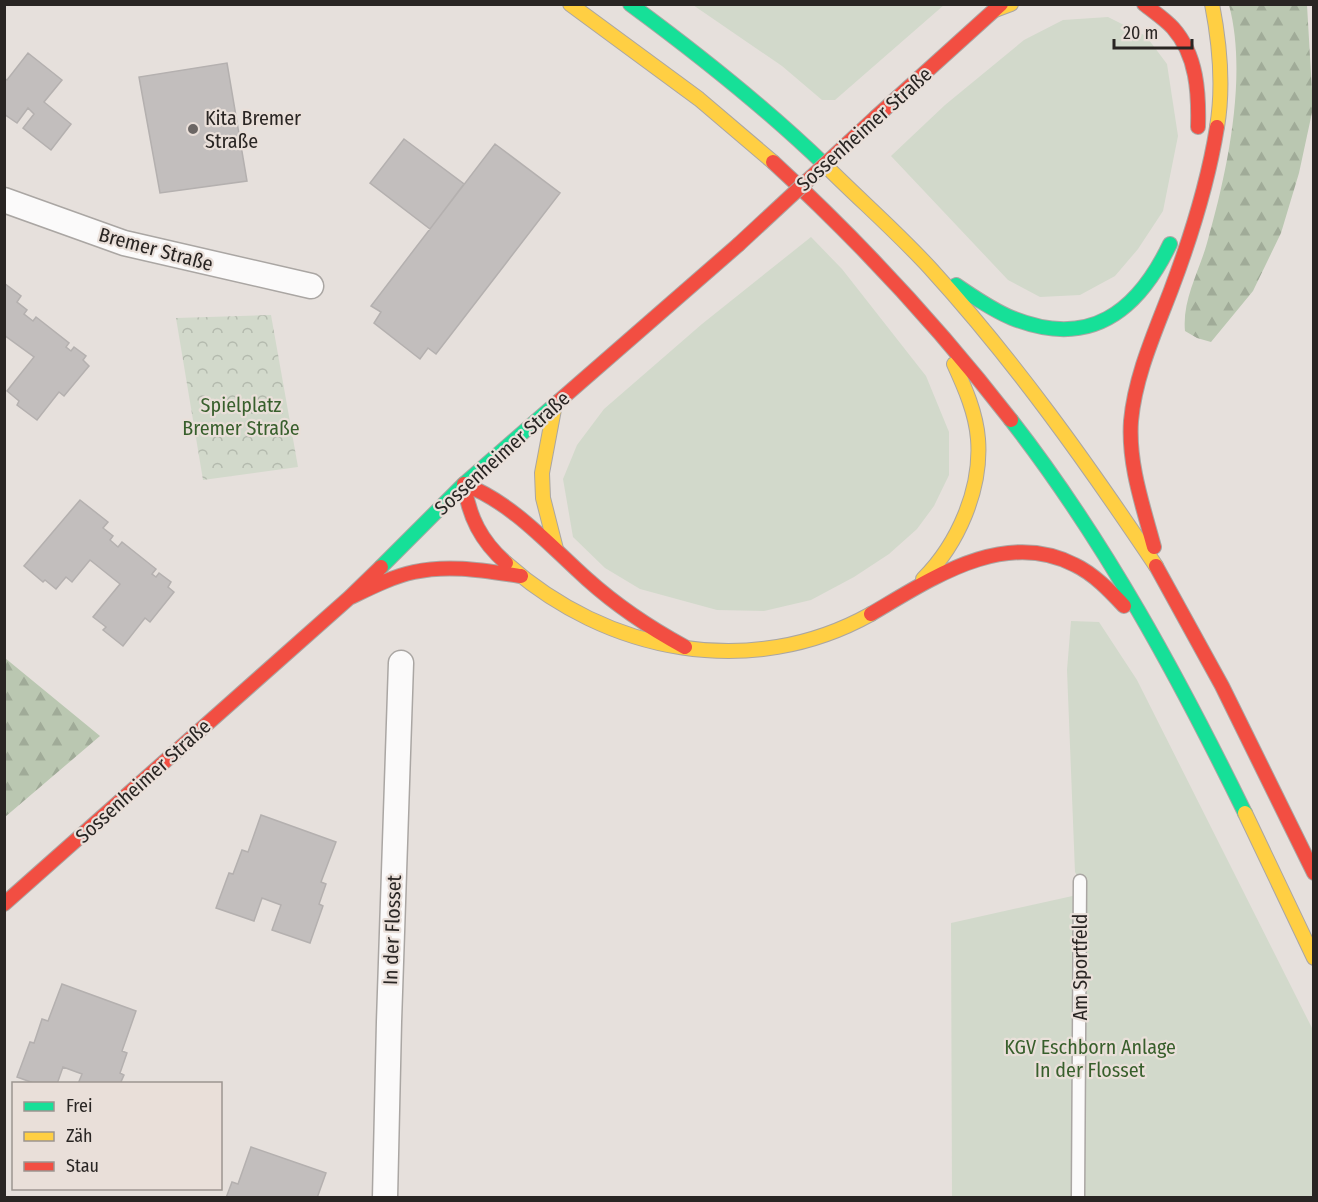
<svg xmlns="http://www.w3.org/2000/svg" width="1318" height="1202" font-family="'Fira Sans Condensed',sans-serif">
	<defs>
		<pattern id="forest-firs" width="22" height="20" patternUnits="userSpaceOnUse" patternTransform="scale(1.5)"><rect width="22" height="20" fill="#bac7b1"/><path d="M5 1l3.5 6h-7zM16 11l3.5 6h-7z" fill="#a0ab98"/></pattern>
		<pattern id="park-crowns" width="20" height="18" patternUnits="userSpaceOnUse" patternTransform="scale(1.5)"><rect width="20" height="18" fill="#d2d9cb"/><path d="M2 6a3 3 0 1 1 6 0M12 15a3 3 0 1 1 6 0" fill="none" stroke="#b4baae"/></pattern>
	</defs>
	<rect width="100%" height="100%" fill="#e6e0dc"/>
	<path fill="#d2d9cb" d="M693 5H944L835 100H822L782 66Z
		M1108 17 1146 36 1167 64 1178 136 1163 211 1138 249 1115 276 1080 295 1040 297 1008 280 891 156 945 105 1024 40 1063 20Z
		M811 237 842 269 926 376 949 432V475L934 506 917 529 889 554 854 577 811 600 764 611 717 610 640 589 605 568 573 537 563 479 577 445 604 409 702 324Z
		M1071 621 1099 622 1137 680 1313 1030V1197H952L951 923 1086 893 1075 872 1067 670Z"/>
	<path fill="url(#forest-firs)" d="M1229 5H1307L1313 108 1299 173 1281 233 1253 291 1211 342 1197 338 1185 331C1182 300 1199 272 1207 243 1227 173 1248 76 1229 5Z
		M5 658 100 736 5 817H4Z"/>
	<path fill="url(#park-crowns)" d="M271 315 298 467 203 480 176 318Z"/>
	<path fill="#c2bebd" stroke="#b4b0af" stroke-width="1.5" d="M28 53 62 80 44 102 71 124 51 150 23 128 34 114 28 108 17 123 4 114V78L7 80Z
		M227 63 247 181 160 193 139 77Z
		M404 139 464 184 430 229 370 183Z
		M495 144 560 193 436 354 428 348 420 359 374 323 381 312 371 306Z
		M4 283 21 296 17 302 27 310 24 314 33 321 36 317 69 343 66 347 71 351 74 347 86 356 83 360 89 366 64 396 59 392 37 420 17 405 19 401 7 391 34 357 4 335Z
		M80 500 108 522 103 528 113 536 110 540 118 547 122 542 156 569 152 574 156 577 159 573 171 582 168 587 174 592 150 622 145 618 123 646 103 630 106 627 93 617 120 584 90 560 72 582 66 577 56 589 45 580 43 582 24 566Z
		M261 815 336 842 321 882 326 884 319 904 323 906 310 943 272 930 281 905 262 898 254 921 216 908 229 873 233 874 242 850 248 852Z
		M62 984 136 1011 122 1051 127 1053 120 1073 124 1075 120 1084H78L82 1074 63 1067 57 1084H36L17 1077 30 1042 34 1043 42 1019 48 1021Z
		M251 1147 326 1173 317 1198H226L232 1182 238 1184Z"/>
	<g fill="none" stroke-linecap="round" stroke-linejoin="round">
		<g stroke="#aaa6a3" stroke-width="15">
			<path id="lane" d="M1078 1198 1080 881"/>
		</g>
		<g stroke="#aaa6a3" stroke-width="27">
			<path id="street" d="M4 200 124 243 311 286
				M385 1198 389 1022 401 663"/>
		</g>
		<g stroke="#aaa6a3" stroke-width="16">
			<path id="fast" d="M630 4C698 54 765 107 826 166
				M956 285C974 297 992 310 1012 318 1089 349 1137 313 1170 244
				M1011 420C1105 541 1178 676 1245 813
				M381 567 464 484 559 401"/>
		</g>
		<g stroke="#aaa6a3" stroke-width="16">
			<path id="slow" d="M570 4 699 99 773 162
				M1212 4C1220 45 1224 86 1217 127
				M995 10 1011 4
				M826 166C860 200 897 232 930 268 1014 360 1087 463 1156 566
				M555 404 542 473 543 498 556 549
				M506 563C607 653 751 681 871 614
				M923 579C958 544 982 489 978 439 976 413 965 388 954 364
				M1245 813 1314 958"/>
		</g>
		<g stroke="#aaa6a3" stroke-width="16">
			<path id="jam" d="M1144 4C1154 12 1165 19 1173 28 1197 55 1199 93 1198 127
				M876 117 1001 4
				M773 162C860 242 939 327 1011 420
				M559 401 738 245
				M1154 547C1143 506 1128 464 1131 421 1135 376 1155 332 1171 290 1191 237 1208 183 1217 127
				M506 563C481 541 469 517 464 484 514 504 548 544 587 579 617 606 650 628 685 647
				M1156 566 1222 686 1314 873
				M349 598C370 588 391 577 414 572 450 564 486 571 521 576
				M871 614C931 579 1004 528 1075 565 1094 574 1110 591 1124 606
				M4 904 349 598 381 567"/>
		</g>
		<use href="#lane" stroke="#fbfafa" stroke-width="12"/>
		<use href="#street" stroke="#fbfafa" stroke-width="24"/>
		<use href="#fast" stroke="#16e098" stroke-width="14"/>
		<use href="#slow" stroke="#ffcf43" stroke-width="14"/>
		<use href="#jam" stroke="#f24e42" stroke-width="14"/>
		<g stroke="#aaa6a3" stroke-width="16" stroke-linecap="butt">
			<path id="jam-bridge" d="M738 245 876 117"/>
		</g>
		<use href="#jam-bridge" stroke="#f24e42" stroke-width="14"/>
	</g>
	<circle fill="#6b6664" stroke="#e9dfd9" stroke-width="2" cx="193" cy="129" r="6"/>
	<g text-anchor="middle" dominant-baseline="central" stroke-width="4.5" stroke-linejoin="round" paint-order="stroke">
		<g font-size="20" fill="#292523" stroke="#e9dfd9" text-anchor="start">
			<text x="205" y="118">Kita Bremer<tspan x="205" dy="23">Straße</tspan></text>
		</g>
		<g font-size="20" fill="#292523" stroke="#e9dfd9">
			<text transform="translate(864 129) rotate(-42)">Sossenheimer Straße</text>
			<text transform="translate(156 249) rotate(15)">Bremer Straße</text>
			<text transform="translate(502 453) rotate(-42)">Sossenheimer Straße</text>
			<text transform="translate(143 781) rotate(-42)">Sossenheimer Straße</text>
			<text transform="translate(392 930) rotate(-88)">In der Flosset</text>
			<text transform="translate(1080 967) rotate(-90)">Am Sportfeld</text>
		</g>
		<g font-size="20" fill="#385f2c" stroke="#e9dfd9">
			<text x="241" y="405">Spielplatz<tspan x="241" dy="23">Bremer Straße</tspan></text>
			<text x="1090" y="1047">KGV Eschborn Anlage<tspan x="1090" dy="23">In der Flosset</tspan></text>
		</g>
	</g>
	<rect width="1318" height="1202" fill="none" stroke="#292523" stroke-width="12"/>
	<rect x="12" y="1082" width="210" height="108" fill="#e9dfd9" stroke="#9c9590" stroke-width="1.5"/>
	<rect x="24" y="1102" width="30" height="9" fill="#16e098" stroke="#9c9590" stroke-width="1.5"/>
	<text x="66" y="1112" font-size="18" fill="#292523">Frei</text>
	<rect x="24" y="1132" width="30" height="9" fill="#ffcf43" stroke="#9c9590" stroke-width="1.5"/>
	<text x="66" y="1142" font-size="18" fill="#292523">Zäh</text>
	<rect x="24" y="1162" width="30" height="9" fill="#f24e42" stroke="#9c9590" stroke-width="1.5"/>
	<text x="66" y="1172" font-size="18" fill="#292523">Stau</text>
	<path d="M1114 39v9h78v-9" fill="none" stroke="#292523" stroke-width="3"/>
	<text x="1123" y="39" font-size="18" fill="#292523" stroke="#e9dfd9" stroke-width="4.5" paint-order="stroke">20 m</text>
</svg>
